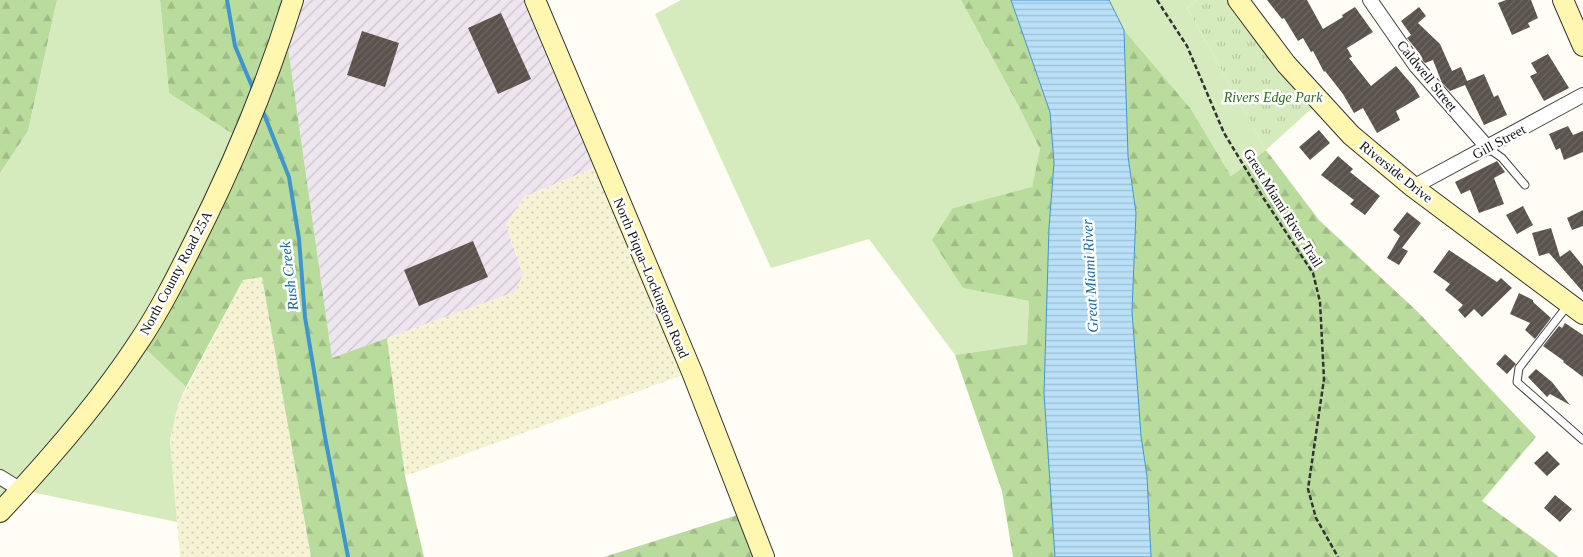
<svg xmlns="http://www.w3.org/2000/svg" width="1583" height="557" font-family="Georgia,serif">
	<defs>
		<pattern id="industrial-furrows" width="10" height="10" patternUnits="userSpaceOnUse" patternTransform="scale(1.25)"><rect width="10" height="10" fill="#eee6ef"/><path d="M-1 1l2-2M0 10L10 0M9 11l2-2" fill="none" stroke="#cbc4cc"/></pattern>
		<pattern id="farmland-dots" width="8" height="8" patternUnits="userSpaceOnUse" patternTransform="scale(1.25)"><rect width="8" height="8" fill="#f6f3d4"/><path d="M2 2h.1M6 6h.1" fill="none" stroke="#d2cfb5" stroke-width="1.8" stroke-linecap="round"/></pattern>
		<pattern id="forest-firs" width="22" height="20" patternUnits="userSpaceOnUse" patternTransform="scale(1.25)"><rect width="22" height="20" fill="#b9dc9c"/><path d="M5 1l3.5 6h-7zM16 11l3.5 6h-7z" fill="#9ebc85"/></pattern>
		<pattern id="park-tufts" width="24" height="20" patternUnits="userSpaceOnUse" patternTransform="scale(1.25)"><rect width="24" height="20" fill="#d5ebbd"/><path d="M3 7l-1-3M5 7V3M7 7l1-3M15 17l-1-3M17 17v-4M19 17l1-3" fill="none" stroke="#b6c8a1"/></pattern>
		<pattern id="water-rules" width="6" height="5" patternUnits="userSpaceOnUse" patternTransform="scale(1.25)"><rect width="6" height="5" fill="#b9e0f7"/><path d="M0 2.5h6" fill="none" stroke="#9ebfd3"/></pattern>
		<pattern id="building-hatch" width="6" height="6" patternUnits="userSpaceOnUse" patternTransform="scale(1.25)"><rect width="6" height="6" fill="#5a524d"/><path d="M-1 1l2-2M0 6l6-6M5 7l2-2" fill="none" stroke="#6d6662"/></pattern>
	</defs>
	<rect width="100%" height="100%" fill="#fffdf5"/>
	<path fill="url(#industrial-furrows)" d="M293 0H535L603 164 524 197 506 225 523 275 515 292 332 358 285 26Z"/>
	<path fill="url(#farmland-dots)" d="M603 164 691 372 405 476 387 338 515 292 523 274 506 225 524 197Z
		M263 277 311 557H180L170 440 178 405 243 280Z"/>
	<path fill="#d5ebbd" d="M57 0H160L169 93 242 140 139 343 186 387 178 405 170 440 177 522 21 490 0 512V173L28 131Z
		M681 0H961L1018 105 1040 149 1032 188 953 208 963 288 1029 301 1027 344 955 355 869 239 771 268 655 14Z
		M1109 0H1197L1187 8 1266 150 1231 176 1191 109 1124 30Z"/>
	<path fill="url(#forest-firs)" d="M0 0H57L28 131 0 173Z
		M160 0H293L285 26 332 358 387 338 405 476 424 557H311L262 277 243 280 186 387 139 343 242 140 169 93Z
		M961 0H1011L1050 112 1054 163 1049 228 1044 393 1055 557H1013L1002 491 955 355 1027 344 1029 301 963 288 932 240 953 208 1032 187 1040 149 1018 105Z
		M1124 30 1191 109 1231 176 1266 150 1319 220 1418 312 1536 437 1482 501 1559 557H1151L1147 476 1141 436 1132 311 1136 213 1128 156Z
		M747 512 764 557H604Z"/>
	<path fill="url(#park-tufts)" d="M1197 0H1238L1320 101 1266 150 1187 8Z"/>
	<path fill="url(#water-rules)" stroke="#3f96cf" d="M1011 0H1109L1124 30 1128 156 1136 213 1132 311 1141 436 1147 476 1151 557H1055L1044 393 1049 228 1054 163 1050 112Z"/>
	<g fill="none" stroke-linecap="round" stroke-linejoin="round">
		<path stroke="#3f96cf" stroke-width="4" d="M227 0 235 46 254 91
			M262 109 289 177 299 239 305 317 325 437 348 557"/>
	</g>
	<path fill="url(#building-hatch)" d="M1267 0H1307L1323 29 1343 17 1342 15 1355 7 1373 32 1347 48 1352 57 1349 58 1371 86 1396 66 1414 87 1420 97 1396 111 1400 120 1377 133 1363 108 1354 113 1343 94 1325 71 1324 72 1313 51 1311 52 1303 38 1298 41 1284 18 1282 19Z
		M1506 0H1531L1538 18 1528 23 1530 27 1512 35 1498 3Z
		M1419 7 1426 16 1418 23 1440 44 1452 71 1461 67 1467 81 1484 74 1494 97 1498 95 1507 115 1484 125 1465 85 1450 91 1442 83 1433 60 1425 63 1423 61 1420 54 1407 38 1411 35 1401 21Z
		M501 13 531 79 498 94 468 28Z
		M362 31 399 43 385 87 347 75Z
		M1548 54 1569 88 1544 101 1530 76 1537 73 1531 63Z
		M1568 126 1573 135 1583 131V152L1564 160 1560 148 1556 150 1549 134Z
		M1319 130 1330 143 1310 160 1299 147Z
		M1338 156 1353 169 1350 172 1380 196 1365 215 1350 204 1354 200 1321 175Z
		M1497 161 1505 172 1494 178 1504 204 1479 213 1470 190 1461 194 1455 182Z
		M1523 206 1533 225 1517 234 1506 215Z
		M1583 210V226L1572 230 1567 218Z
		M1407 212 1421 223 1402 248 1408 251 1399 265 1387 258 1400 236 1393 230Z
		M1551 228 1560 257 1570 250 1583 266V292L1549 253 1539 256 1532 233Z
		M473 241 488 277 419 306 404 270Z
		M1449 250 1497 282 1501 278 1512 288 1482 317 1474 309 1465 318 1458 310 1463 305 1445 290 1450 284 1433 272Z
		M1519 293 1533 300V302L1551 318 1535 339 1525 330 1530 323 1510 314Z
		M1565 323 1583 335V377L1563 362 1564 361 1543 346 1559 326 1562 328Z
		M1505 354 1516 364 1507 374 1496 364Z
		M1536 369 1552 382 1570 405 1550 394 1547 397 1528 377Z
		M1547 451 1560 464 1547 476 1534 463Z
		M1555 495 1572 509 1560 522 1544 508Z"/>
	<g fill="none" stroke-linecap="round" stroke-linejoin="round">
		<g stroke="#444" stroke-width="9">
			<path id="lane" d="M1488 148 1502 158 1525 185
				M1568 305 1519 368 1517 382 1583 440"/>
		</g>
		<g stroke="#444" stroke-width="16">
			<path id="street" d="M1370 0 1416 66 1488 148
				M1413 187 1583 95
				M0 477 21 490"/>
		</g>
		<g stroke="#333" stroke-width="22">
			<path id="secondary" d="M535 0 692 372 764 557
				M1238 0 1286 64 1351 135 1413 187 1583 314
				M1563 0 1583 46
				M0 512C50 459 98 404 138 343 159 312 176 278 193 244 233 165 267 84 293 0"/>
		</g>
		<path stroke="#333" stroke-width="2.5" stroke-dasharray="5 2.5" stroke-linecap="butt" d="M1157 0 1187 46 1224 133 1264 199 1313 273 1320 302 1324 379 1308 489 1316 518 1338 557"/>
		<use href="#lane" stroke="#fff" stroke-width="7"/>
		<use href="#street" stroke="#fff" stroke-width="14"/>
		<use href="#secondary" stroke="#fff6b0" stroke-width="20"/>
	</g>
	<g text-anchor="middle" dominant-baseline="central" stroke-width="5" stroke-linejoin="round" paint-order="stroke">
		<g font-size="14" fill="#111" stroke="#fff">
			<text transform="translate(1427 76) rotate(51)">Caldwell Street</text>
			<text transform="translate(1499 142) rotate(-28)">Gill Street</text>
			<text transform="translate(1396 172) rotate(39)">Riverside Drive</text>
			<text transform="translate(1283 208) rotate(58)">Great Miami River Trail</text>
			<text transform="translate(176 273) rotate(-62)">North County Road 25A</text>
			<text transform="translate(651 278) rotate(67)">North Piqua–Lockington Road</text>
		</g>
		<g font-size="14" font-style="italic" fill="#2f6b1f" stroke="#fff">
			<text x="1273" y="97">Rivers Edge Park</text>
		</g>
		<g font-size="15" font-style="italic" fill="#1768a6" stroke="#fff">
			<text transform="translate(289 276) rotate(-97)">Rush Creek</text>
			<text transform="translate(1090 276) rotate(-93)">Great Miami River</text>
		</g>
	</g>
</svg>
